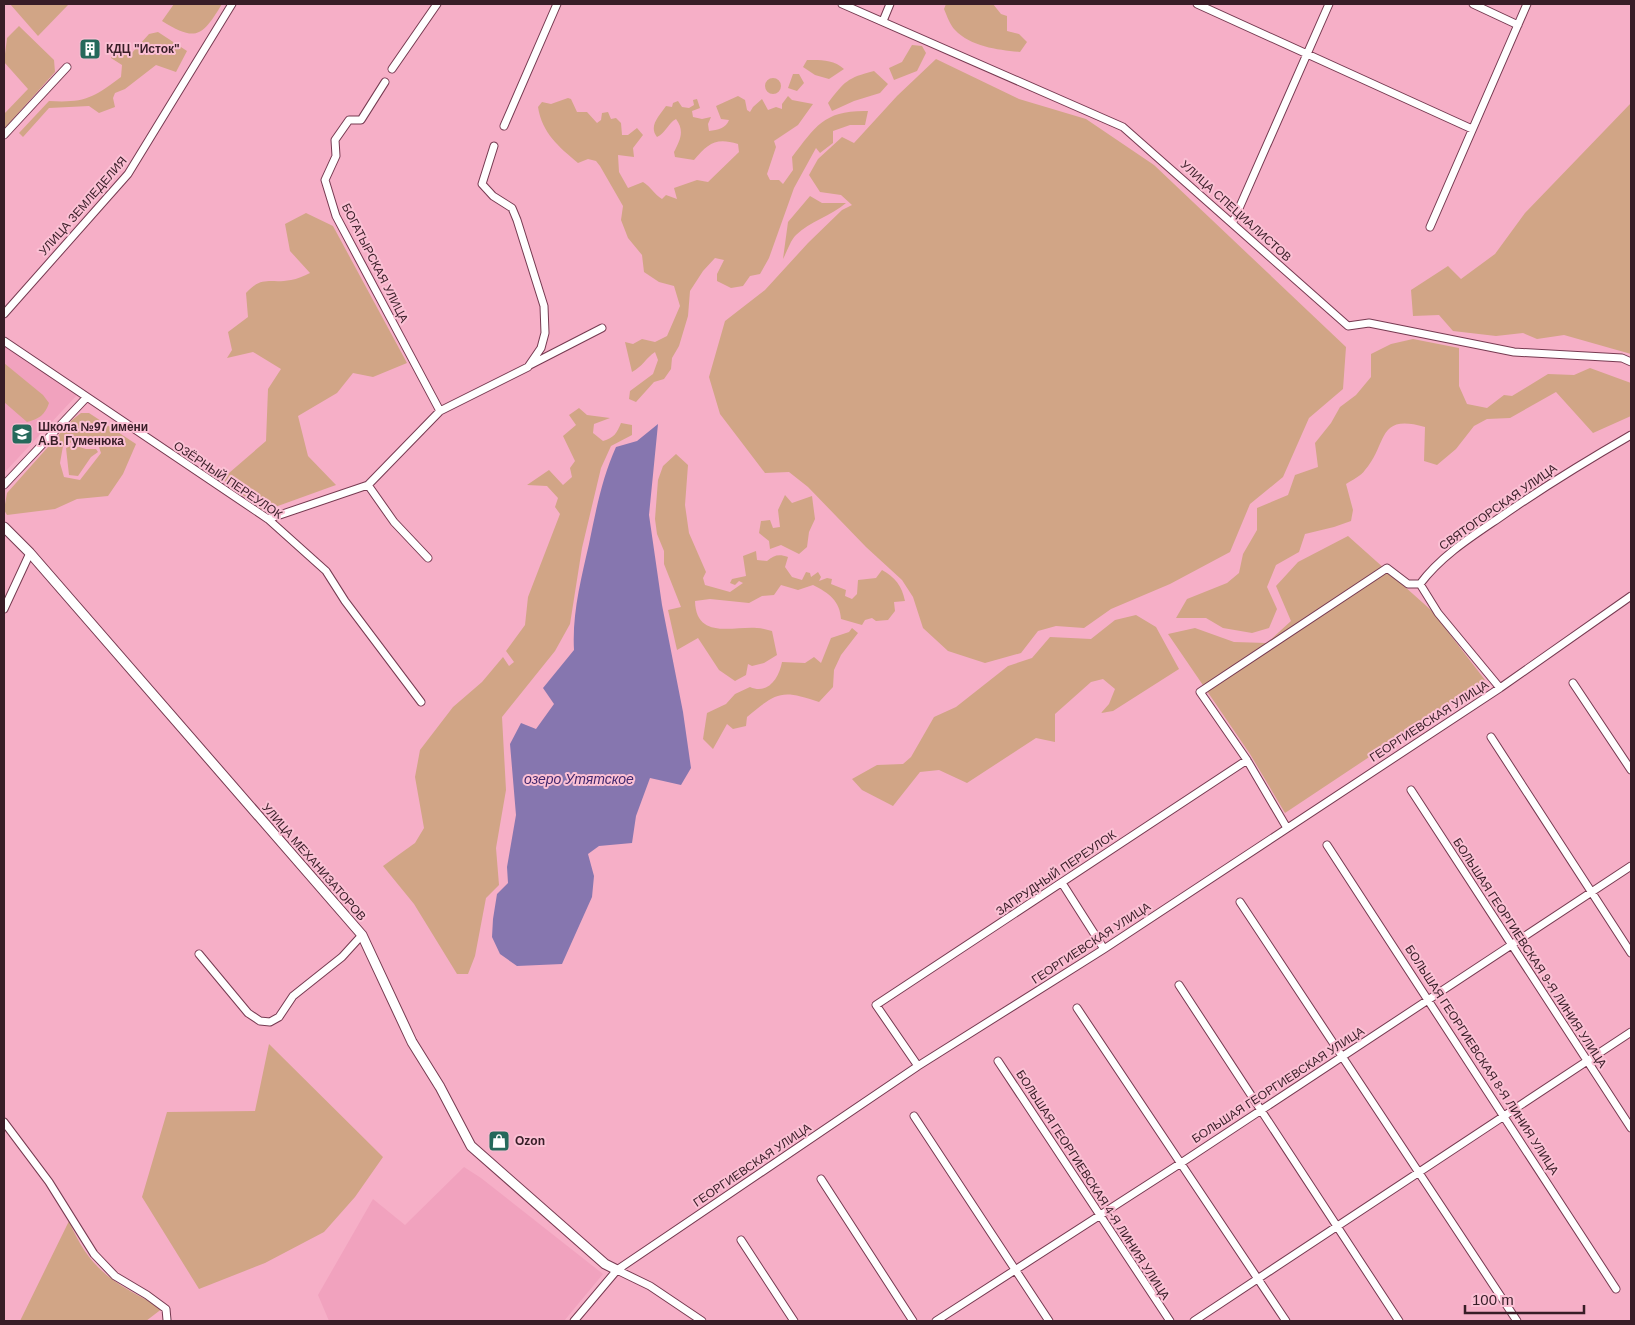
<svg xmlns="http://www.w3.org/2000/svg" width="1635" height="1325" font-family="Arial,sans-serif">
	<rect width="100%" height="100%" fill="#f6afc7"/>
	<path fill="#f1a2be" d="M4 345 77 395 4 473Z
		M464 1167 481 1178 603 1274 564 1321H329L318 1295 373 1199 405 1225Z"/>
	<path fill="#d1a586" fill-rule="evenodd" d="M10 4H69L38 36Z
		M174 4H222C202 37 196 42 162 21Z
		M946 4H993L1001 14 1007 16V31L1019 34 1027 42 1020 52C999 50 971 47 955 30 950 25 947 16 944 9Z
		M19 26 54 60 55 72 4 129V114L28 89 4 62 7 38Z
		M158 32 187 51 176 72 156 65 125 89 115 93 113 98 115 107 99 113 89 106 49 108 23 137 19 133 49 101C85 103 93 98 121 77L122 65 111 58 117 48 130 55 149 34Z
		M912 45 922 46 926 53 917 71 894 80 889 68 902 62Z
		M936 59 1019 99 1086 119 1154 165 1346 347 1343 389 1309 418 1283 477 1250 504 1230 552 1170 584 1111 609 1084 628 1056 626 1038 631 1021 653 985 663 948 651 923 628 913 597 902 580 866 547 808 487 789 472 765 473 720 414 709 377 725 321 765 290 808 243 842 210 852 205 841 195 820 192 809 175 818 159 842 137 854 143 897 96Z
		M807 60C820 60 833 59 844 69L829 79 815 75 803 67Z
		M874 71 888 84 880 93 854 101 832 111 828 103C845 81 847 78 874 71Z
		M793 74H799L804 83 797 91 788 88Z
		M765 86a8 8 0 1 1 16 0a8 8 0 1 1-16 0Z
		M738 96 745 100 747 110 750 112 753 107 762 99 768 110 776 107 782 109V104L788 96 792 100 813 104 798 125 774 141 776 147 767 174 770 180H779L783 184 793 170 792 157C816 126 824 110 868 111L865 125H850L833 131V143L820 153 816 148 794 188 769 258 760 274 750 276 743 286 731 288 717 281V274L724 260 715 258 703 271 690 291 688 316 679 346 672 358 671 369 664 379 654 382 636 402 629 399 630 391 653 374 658 360 655 352C645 359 643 366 632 372L625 342 633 344 642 339 655 342 667 336 680 306 674 286 659 282 644 272 642 255 628 238 621 220 623 206 600 166 596 161 588 159 578 163C559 147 542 133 538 107L542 102 551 104 568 98 571 99 577 112H587L597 123 601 120 602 113 608 112 611 119 616 118 621 123 622 135H628L637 128 643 135 633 148 634 157 618 155 619 172 628 188 643 182C651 187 654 194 662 199L666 195 677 199 674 188 697 180 708 182 739 152 738 144C715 137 708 144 694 160L675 157 674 152C680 140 685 131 676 119 668 123 666 133 657 137 648 126 660 115 666 106L672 107 673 103 678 101 682 107 689 108 694 105 693 100 697 99 700 108 692 111 693 117 702 119 711 117 708 124 709 131C718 130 726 128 729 120L721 119 716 106Z
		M1631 103V354L1564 335 1537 339 1523 333 1496 336 1453 331 1439 315 1413 316 1411 290 1448 266 1461 279 1495 254 1525 213Z
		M810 196 822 203H846C831 216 810 221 796 235 790 241 787 252 783 259L788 222Z
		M306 213 333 226 407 363 373 377 353 373 337 393 298 416 308 456 336 485 264 511 222 479 266 441 268 389 281 369 253 352 227 358 232 350 228 332 248 317 246 293C262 275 271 284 291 280 297 279 304 276 310 273L290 251 285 224Z
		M1413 339 1459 348V386L1467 404 1487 408 1504 395 1512 396 1548 374 1574 375 1590 368 1631 383V416L1593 433 1556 392 1510 418 1487 419 1474 426 1456 449 1437 465 1424 461 1425 427C1376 413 1388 444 1365 470 1361 476 1352 480 1346 484L1353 510 1351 521 1334 527 1305 534 1299 552 1276 565 1267 587 1277 609 1269 628 1252 633 1223 628 1206 618H1176L1187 599 1227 583 1239 573 1243 554 1257 530V508L1288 495 1295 475 1318 467 1315 443 1331 423 1340 407 1356 395 1371 377V354L1391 344Z
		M4 363 43 395 49 403C45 415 39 419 27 422L4 402Z
		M579 408 587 415 610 418 594 424 593 433 603 441C614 438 617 433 621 423L632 425V435L611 446 601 468 582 548 570 624 555 651 502 717 506 790 496 848 499 885 486 898 475 956 468 974H457L414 904 383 866 415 843 424 828 415 777 420 750 453 707 482 682 503 657 509 666 514 662 506 651 525 625 528 597 560 514 555 507 558 498 547 486 527 485 549 470 563 485 572 477 570 468 575 461 563 436 576 425 569 415Z
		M81 413H89L136 444 123 474 108 496 77 499 55 509 7 515 4 510 7 493 72 420ZM72 442 88 446 98 444 101 453 80 480 64 477 60 463 63 446Z
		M73 445 86 449H96L98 452 91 457 78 476 69 475 66 448Z
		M676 454 688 465 685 505 689 533 706 572 703 578 705 585 730 592 743 583 739 581 735 585 730 583 732 579 746 576 743 556 756 551 757 560 767 561C774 555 779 554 788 557L785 567 792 577 802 580 806 572 810 573 811 577 818 572 821 577 819 581 827 578 832 579 831 584 846 590 845 596 852 599 857 594 858 580 876 578 882 570C895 577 902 586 905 601L894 602 895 611 888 620 876 621 872 618 865 620 862 625 841 619C840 601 829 593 813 585L798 590 781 585 774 595 762 596 749 603 710 599 695 601C696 640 733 626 757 628 762 628 767 630 772 631L777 655 764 663 752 666 748 664 746 675 735 681 719 670 698 638 677 650 668 610 681 607 664 564V551L657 534 655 519 658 480 663 466Z
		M785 495 792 503 812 496 815 519 809 532 807 547 799 554 781 545 770 549 769 541 759 533 761 521 770 520 773 528 780 527 778 510Z
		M1348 536 1432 611 1485 680 1285 813 1250 754 1168 634 1195 628 1234 642 1267 643 1291 621 1276 586 1298 562Z
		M1136 615 1156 627 1179 669 1113 711 1101 713 1109 704 1115 689 1103 679 1091 682 1055 714V742L1036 738 967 783 939 770 920 772 893 806 862 790 852 779 877 765 903 764 911 757 934 717 956 707 1008 666 1032 658 1050 637 1091 639 1115 620Z
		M852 628 858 633 841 655 834 670 833 687 819 702C781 689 777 692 747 717L746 726 733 729 727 724 713 749 703 739 707 713 726 704 735 694 750 687C768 695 779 678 782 662L805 663 814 657 821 663 831 638 849 632Z
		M269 1044 383 1157 355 1197 324 1232 265 1263 199 1289 142 1197 167 1112 255 1111Z
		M69 1221C90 1271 116 1285 163 1308L146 1321H20Z"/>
	<path fill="#8676af" d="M658 424 649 515 662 605 683 712 691 768 681 785 650 778 636 816 632 843 599 846 588 854 594 876 592 897 562 964 517 966 500 954 492 937 493 919 497 894 508 883 507 867 516 815 510 744 521 723 536 729 554 704 543 688 574 650C572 614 581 579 589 544 596 510 602 478 616 447L637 441Z"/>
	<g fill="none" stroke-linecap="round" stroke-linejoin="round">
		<g stroke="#763a51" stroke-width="9">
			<path id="minor" d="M842 4 1123 127 1348 326 1369 323 1514 352 1622 358 1631 362
				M1197 4 1472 129
				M1473 4 1518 25
				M883 21 890 4
				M392 69 437 4
				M385 82 361 120H349L335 140 336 156 325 180 336 216 440 411
				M504 126 557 4
				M4 135 67 67
				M1233 222 1329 4
				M1430 227 1527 4
				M4 314 128 174 232 4
				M4 341 268 519 326 571 345 601 421 702
				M530 365 602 328
				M4 485 86 398
				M368 485 394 522 428 558
				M268 519 368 485 440 411 528 367 541 348 545 333 544 306 517 220 512 208 493 196 482 184 494 146
				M4 609 30 553
				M1573 683 1631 770
				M1500 688 1438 613 1420 584C1441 556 1471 537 1499 518 1542 488 1586 461 1631 435
				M1491 737 1631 953
				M1411 790 1631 1128
				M1287 828 1247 760 1200 692 1387 568 1408 584H1420
				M1327 845 1616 1289
				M1062 883 1104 949
				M1240 902 1517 1321
				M199 954 248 1013 260 1021 270 1022 279 1017 293 996 342 957 362 935
				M1179 985 1399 1321
				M1077 1008 1286 1321
				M998 1061 1170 1321
				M918 1066 876 1005 1247 760
				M914 1116 1049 1321
				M4 1122 49 1182 94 1254 115 1276 147 1295 166 1309 167 1320
				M821 1179 913 1321
				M741 1240 794 1321
				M617 1270 650 1286 702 1321
				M574 1321 617 1270 918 1066 1104 949 1500 688 1631 596
				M936 1321 1181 1163 1631 866
				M1194 1321 1631 1032"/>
		</g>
		<g stroke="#763a51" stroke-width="11">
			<path id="tertiary" d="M4 527 30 553 362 935 412 1042 440 1087 471 1146 605 1264 617 1270"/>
		</g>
		<use href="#minor" stroke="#fff" stroke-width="7"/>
		<use href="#tertiary" stroke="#fff" stroke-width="9"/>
	</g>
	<defs>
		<g id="building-square" transform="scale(1.125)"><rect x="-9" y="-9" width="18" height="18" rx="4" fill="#25695b" stroke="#fbc0d4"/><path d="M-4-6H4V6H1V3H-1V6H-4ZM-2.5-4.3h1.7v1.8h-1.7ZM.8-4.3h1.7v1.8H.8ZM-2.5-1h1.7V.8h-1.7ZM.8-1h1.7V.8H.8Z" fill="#fff"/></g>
		<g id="school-square" transform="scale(1.125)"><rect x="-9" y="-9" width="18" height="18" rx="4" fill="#25695b" stroke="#fbc0d4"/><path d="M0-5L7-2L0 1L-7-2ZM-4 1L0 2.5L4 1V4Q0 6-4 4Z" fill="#fff"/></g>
		<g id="shop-square" transform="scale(1.125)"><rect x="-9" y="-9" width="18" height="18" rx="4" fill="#25695b" stroke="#fbc0d4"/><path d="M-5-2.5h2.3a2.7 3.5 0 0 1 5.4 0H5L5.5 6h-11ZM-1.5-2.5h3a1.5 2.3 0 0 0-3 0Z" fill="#fff"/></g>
	</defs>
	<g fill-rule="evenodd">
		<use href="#building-square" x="90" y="49"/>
		<use href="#school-square" x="22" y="434"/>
		<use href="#shop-square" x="499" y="1141"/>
	</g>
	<g text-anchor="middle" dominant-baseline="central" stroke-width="4" stroke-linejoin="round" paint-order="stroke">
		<g font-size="12" font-weight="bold" fill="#381d27" stroke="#fbc0d4" text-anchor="start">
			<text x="106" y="49">КДЦ "Исток"</text>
			<text x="38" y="427">Школа №97 имени<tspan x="38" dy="14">А.В. Гуменюка</tspan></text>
			<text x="515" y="1141">Ozon</text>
		</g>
		<g font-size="12" fill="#381d27" stroke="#fbc0d4">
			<text transform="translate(83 206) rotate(-49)">УЛИЦА ЗЕМЛЕДЕЛИЯ</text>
			<text transform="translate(1236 211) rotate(42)">УЛИЦА СПЕЦИАЛИСТОВ</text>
			<text transform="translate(375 263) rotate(63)">БОГАТЫРСКАЯ УЛИЦА</text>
			<text transform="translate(228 480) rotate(34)">ОЗЁРНЫЙ ПЕРЕУЛОК</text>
			<text transform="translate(1498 507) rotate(-35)">СВЯТОГОРСКАЯ УЛИЦА</text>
			<text transform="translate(1429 721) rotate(-33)">ГЕОРГИЕВСКАЯ УЛИЦА</text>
			<text transform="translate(314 862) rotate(49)">УЛИЦА МЕХАНИЗАТОРОВ</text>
			<text transform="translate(1056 873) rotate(-34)">ЗАПРУДНЫЙ ПЕРЕУЛОК</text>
			<text transform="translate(1091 943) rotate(-33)">ГЕОРГИЕВСКАЯ УЛИЦА</text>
			<text transform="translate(1530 953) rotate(57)">БОЛЬШАЯ ГЕОРГИЕВСКАЯ 9-Я ЛИНИЯ УЛИЦА</text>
			<text transform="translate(1482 1060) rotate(57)">БОЛЬШАЯ ГЕОРГИЕВСКАЯ 8-Я ЛИНИЯ УЛИЦА</text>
			<text transform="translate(1278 1085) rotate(-33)">БОЛЬШАЯ ГЕОРГИЕВСКАЯ УЛИЦА</text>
			<text transform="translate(752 1165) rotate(-34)">ГЕОРГИЕВСКАЯ УЛИЦА</text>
			<text transform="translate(1093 1185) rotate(57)">БОЛЬШАЯ ГЕОРГИЕВСКАЯ 4-Я ЛИНИЯ УЛИЦА</text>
		</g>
		<g font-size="14" font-style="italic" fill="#42286e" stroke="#fbc0d4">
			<text x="579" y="779">озеро Утятское</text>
		</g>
	</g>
	<rect width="1635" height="1325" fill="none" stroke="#381d27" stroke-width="10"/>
	<path d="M1465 1305v8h119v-8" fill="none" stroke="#381d27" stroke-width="2.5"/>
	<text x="1472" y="1305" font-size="15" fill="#381d27" stroke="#fbc0d4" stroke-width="4" paint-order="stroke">100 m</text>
</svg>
